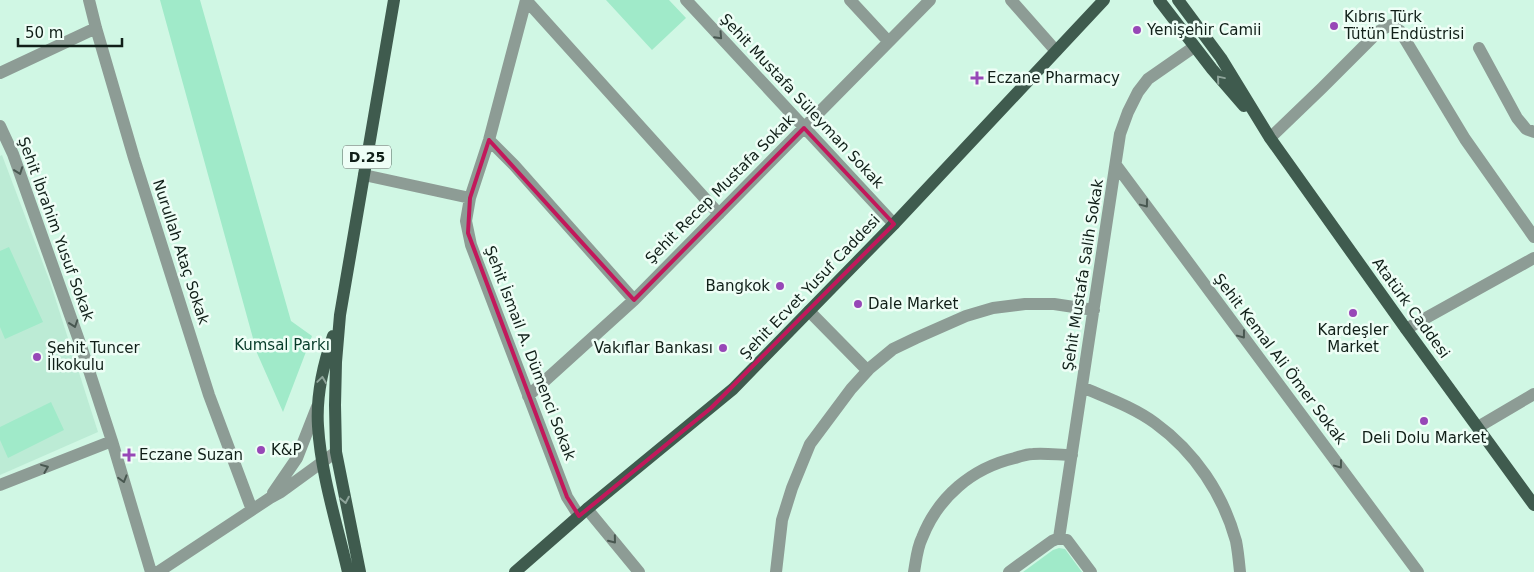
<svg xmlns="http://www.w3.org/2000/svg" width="1534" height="572" font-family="'DejaVu Sans',sans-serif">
	<rect width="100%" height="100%" fill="#d0f7e4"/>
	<path fill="#bcebd5" d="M2 155 50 282 98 432 0 475V156Z"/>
	<path fill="#a0eac9" d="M160 0H200L291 321 312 336 283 412 257 353Z
		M606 0H669L686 18 652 50Z
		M9 247 43 322 5 339 0 327V251Z
		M51 402 64 430 8 458 0 440V427Z
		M1059 548 1065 549 1082 572H1023L1053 550Z"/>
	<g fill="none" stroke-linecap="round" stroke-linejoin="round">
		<path stroke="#8d9c95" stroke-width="12" d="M89 0 96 28 134 158 209 395 252 510
			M526 0 489 140 470 198 466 221 471 245 567 497 579 516
			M526 0 719 214
			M686 0 894 224
			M850 0 888 41
			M1011 0 1056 51
			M1479 48 1517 118 1526 129 1534 132
			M0 73 96 28
			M0 126 13 154 82 349 112 441 151 572
			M1270 138 1322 88 1379 31 1391 25 1400 31 1465 139 1534 237
			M489 140 514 165 634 300
			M1116 165 1418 572
			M364 175 470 198
			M809 311 867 370
			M1406 329 1534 258
			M1082 387C1107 398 1133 407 1155 423 1195 452 1223 494 1236 541 1238 551 1239 562 1240 572
			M528 396 634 300 930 0
			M1478 427 1534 394
			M0 485 112 441
			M273 493 297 458 317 407
			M587 509 639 572
			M1059 538 1120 134 1128 112 1138 92 1148 79 1194 47
			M158 572 270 498 281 492 336 452
			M776 572 782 520 792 488 810 444 851 389 870 368 893 349 916 338 966 316 993 308 1025 304H1054L1094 310
			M914 572C916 561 917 548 922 538 938 497 972 468 1015 458 1021 456 1027 454 1033 454 1046 453 1060 455 1072 455
			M1009 572 1052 541 1059 538 1067 540 1091 572"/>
		<path stroke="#3f5b4e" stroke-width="12" d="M1159 0 1212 69 1244 106
			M1178 0 1221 58 1270 138 1406 329 1534 505
			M333 336C323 365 316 395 318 426 321 475 337 524 348 572
			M360 572 336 452 335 405 336 362 340 315 394 0
			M515 572 587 509 733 389 894 224 1104 0"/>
	</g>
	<defs><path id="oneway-chevron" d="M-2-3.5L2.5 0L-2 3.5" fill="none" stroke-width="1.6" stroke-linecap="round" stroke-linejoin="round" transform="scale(1.25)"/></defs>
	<g stroke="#485750">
		<use href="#oneway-chevron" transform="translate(719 36) rotate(47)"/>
		<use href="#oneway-chevron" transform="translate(19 171) rotate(70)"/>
		<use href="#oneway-chevron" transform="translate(1145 204) rotate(53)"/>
		<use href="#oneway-chevron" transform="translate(74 324) rotate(71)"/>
		<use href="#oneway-chevron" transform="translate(1242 335) rotate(53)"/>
		<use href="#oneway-chevron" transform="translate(1339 465) rotate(53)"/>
		<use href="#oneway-chevron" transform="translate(45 468) rotate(-22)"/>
		<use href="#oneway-chevron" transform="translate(123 479) rotate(74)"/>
		<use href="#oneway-chevron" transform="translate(613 540) rotate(51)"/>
	</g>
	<g stroke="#8ea49a">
		<use href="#oneway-chevron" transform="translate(1220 79) rotate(-130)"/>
		<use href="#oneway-chevron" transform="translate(322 380) rotate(-82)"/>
		<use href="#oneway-chevron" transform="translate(345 500) rotate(79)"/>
	</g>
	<path fill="none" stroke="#c2185b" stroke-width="4" stroke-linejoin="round" d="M804 128 894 224 711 408 579 516 567 497 468 233 470 198 489 140 634 300Z"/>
	<g fill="#9747b7" stroke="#eefef6" stroke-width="2">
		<circle cx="1334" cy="26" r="5"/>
		<circle cx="1137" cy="30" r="5"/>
		<path d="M974.5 70.5h5v5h5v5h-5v5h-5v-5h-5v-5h5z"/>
		<circle cx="780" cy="286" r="5"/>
		<circle cx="858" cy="304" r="5"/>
		<circle cx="1353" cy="313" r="5"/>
		<circle cx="723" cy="348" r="5"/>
		<circle cx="37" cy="357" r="5"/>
		<circle cx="1424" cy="421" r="5"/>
		<circle cx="261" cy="450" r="5"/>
		<path d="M126.5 447.5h5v5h5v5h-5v5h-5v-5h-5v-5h5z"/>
	</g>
	<g text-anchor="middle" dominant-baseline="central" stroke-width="5" stroke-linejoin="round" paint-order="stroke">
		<rect fill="#eefef6" stroke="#53625b" stroke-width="1" x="343" y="145.5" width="48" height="23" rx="4"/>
		<g font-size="14" font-weight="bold" fill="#101f18">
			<text x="367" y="157">D.25</text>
		</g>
		<g font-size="15" fill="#101f18" stroke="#eefef6" text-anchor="start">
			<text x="1344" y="17">Kıbrıs Türk<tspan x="1344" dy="17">Tütün Endüstrisi</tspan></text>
			<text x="1147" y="30">Yenişehir Camii</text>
			<text x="987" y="78">Eczane Pharmacy</text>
			<text x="770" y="286" text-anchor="end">Bangkok</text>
			<text x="868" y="304">Dale Market</text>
			<text x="1353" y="330" text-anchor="middle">Kardeşler<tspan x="1353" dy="17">Market</tspan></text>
			<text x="47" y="348">Şehit Tuncer<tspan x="47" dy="17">İlkokulu</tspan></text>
			<text x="713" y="348" text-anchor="end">Vakıflar Bankası</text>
			<text x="1424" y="438" text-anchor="middle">Deli Dolu Market</text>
			<text x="271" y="450">K&amp;P</text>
			<text x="139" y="455">Eczane Suzan</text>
		</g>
		<g font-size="15" fill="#101f18" stroke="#eefef6">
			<text transform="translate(802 101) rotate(47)">Şehit Mustafa Süleyman Sokak</text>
			<text transform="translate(720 189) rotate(-45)">Şehit Recep Mustafa Sokak</text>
			<text transform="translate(56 229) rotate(70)">Şehit İbrahim Yusuf Sokak</text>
			<text transform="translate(181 252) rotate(72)">Nurullah Ataç Sokak</text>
			<text transform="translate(1083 275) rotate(-81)">Şehit Mustafa Salih Sokak</text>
			<text transform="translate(810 287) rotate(-46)">Şehit Ecvet Yusuf Caddesi</text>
			<text transform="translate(1411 308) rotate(54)">Atatürk Caddesi</text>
			<text transform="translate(530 353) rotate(69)">Şehit İsmail A. Dümenci Sokak</text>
			<text transform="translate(1280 359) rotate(53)">Şehit Kemal Ali Ömer Sokak</text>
		</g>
		<g font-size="15" fill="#063b29" stroke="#eefef6">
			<text x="282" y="345">Kumsal Parkı</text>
		</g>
	</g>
	<path d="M18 38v8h104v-8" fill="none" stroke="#101f18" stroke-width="2.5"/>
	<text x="25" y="38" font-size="15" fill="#101f18" stroke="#eefef6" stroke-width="4" paint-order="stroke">50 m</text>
</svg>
